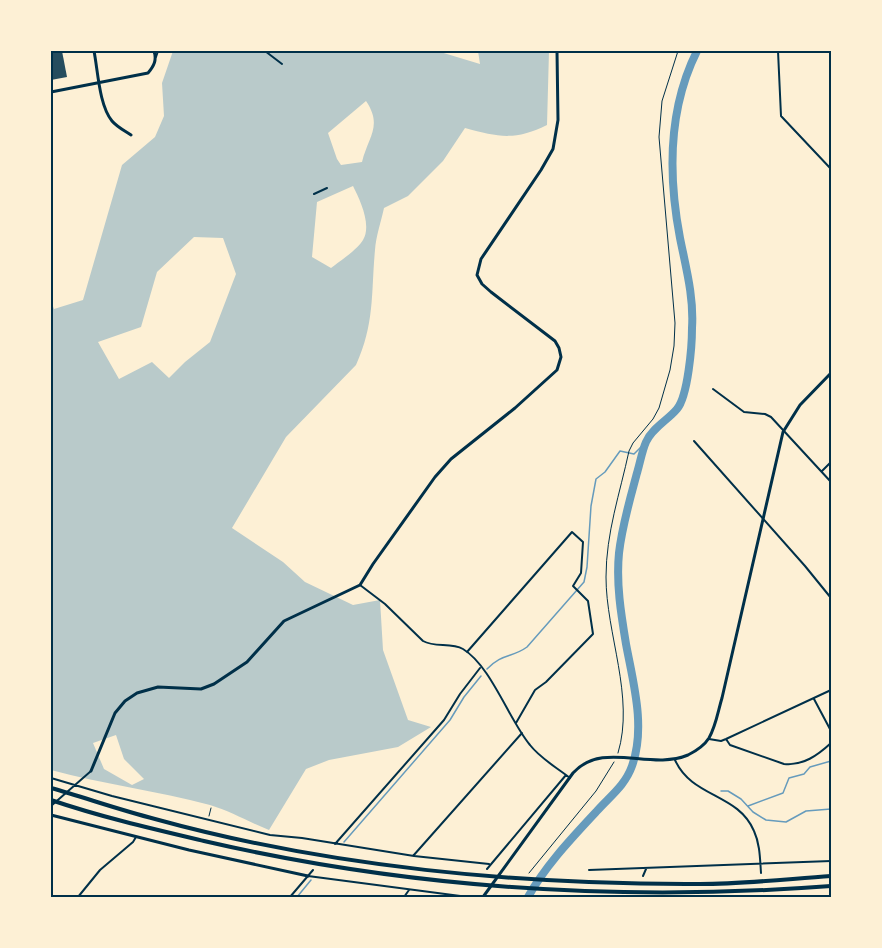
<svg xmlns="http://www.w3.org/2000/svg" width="882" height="948" font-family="'Nunito Sans',sans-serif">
	<rect width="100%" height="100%" fill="#fdf0d5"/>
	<path fill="#b9caca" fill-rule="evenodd" d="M173 51H437L480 64 478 51H549L547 125C514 141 499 137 465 128L443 161 408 196 384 208C381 222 376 236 375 250 371 293 375 323 356 365L286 437 232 528 283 562 305 582 353 605 380 600 383 650 408 720 431 727 398 747 329 760 306 769 269 830C249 822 230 811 210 805 157 791 103 784 51 770V301L54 309 83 300 122 165 155 137 164 116 162 83ZM366 101C383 126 368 137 362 162L341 165 337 159 328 133ZM353 186C360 200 372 225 363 240 358 249 339 262 331 268L312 257 317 202ZM194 237 223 238 236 274 210 342 185 362 169 378 152 362 119 379 98 342 141 327 157 272ZM116 735 124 759 144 779 132 785 104 769 93 743Z"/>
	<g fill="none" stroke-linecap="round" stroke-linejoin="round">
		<path stroke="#669bbc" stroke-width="1.5" d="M487 669C502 653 512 658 527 647L584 582 587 567 591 506 596 479 605 472 620 451 634 454 646 442
			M721 791H728L741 799 753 812 766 820 786 822 806 811 831 809
			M748 806 783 793 789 778 804 774 810 767 831 761
			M344 842 450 720 464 697 481 676
			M297 897 311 880"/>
		<path stroke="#669bbc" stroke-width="8" d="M528 897C546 865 571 839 596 812 609 797 625 786 632 766 646 727 633 682 626 644 621 614 616 583 619 553 622 526 630 499 637 473 640 463 642 451 646 442 652 428 668 420 677 409 688 396 692 346 692 328 694 297 686 268 680 238 668 175 668 109 697 51"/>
	</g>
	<path fill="#264d5e" d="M51 51H62L67 77 51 80Z"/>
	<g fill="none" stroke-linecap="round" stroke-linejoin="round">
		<path stroke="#003049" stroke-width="1" d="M618 753C635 697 606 634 606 577 606 533 620 493 629 451L633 443 653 419 659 408 670 370 674 346 675 323 659 137 662 101 678 51
			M209 816 211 808
			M529 873 596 791 614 762"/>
		<path stroke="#003049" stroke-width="2" d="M265 51 282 64
			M778 51 781 116 831 169
			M156 57 158 51
			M314 194 327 188
			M713 389 744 412 765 414 771 417 831 482
			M694 441 805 566 831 598
			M822 471 831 462
			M360 585 385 604 423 641C435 648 451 642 463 649 491 666 509 720 530 745 540 758 557 768 570 778
			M467 652 572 532 583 542 581 573 573 586 588 601 593 634 546 682 535 690 516 723
			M814 699 831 731
			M709 739 721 741 726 739 831 690
			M726 739 730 745 784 764C803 766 818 755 831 743
			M675 760C692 798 738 793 754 831 760 844 760 859 761 873
			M51 778 112 796 270 835 302 838 414 856 489 864
			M51 806 91 771
			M335 844 444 720 460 694 480 668
			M413 856 522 733
			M487 869 566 775
			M589 870 831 861
			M308 876 468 897
			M643 876 646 869
			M78 897 100 870 133 842 136 837
			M290 897 313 870
			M404 897 409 890"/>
		<path stroke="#003049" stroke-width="3" d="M94 51C98 71 99 105 112 121 117 127 125 131 131 135
			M51 92 148 73C154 66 157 60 154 51
			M91 771 115 713 125 701 137 693 158 687 201 689 214 684 247 662 284 621 360 585 373 564 435 477 451 459 515 408 557 370 561 357 559 348 555 341 491 292 482 284 477 275 481 259 541 170 553 149 558 120 557 51
			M51 815 189 850 308 876"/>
		<path stroke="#003049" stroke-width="3" d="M483 897 573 773C603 740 650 771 688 755 696 751 704 746 709 738 716 726 718 711 722 698L783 432 800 405 831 373"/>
		<path stroke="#003049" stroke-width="4" d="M51 788C86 798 120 810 155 819 329 867 520 885 700 884 743 884 787 879 831 876
			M51 800C101 817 153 829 204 841 412 889 619 902 831 886"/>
	</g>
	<rect width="882" height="948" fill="none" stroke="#fdf0d5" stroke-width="105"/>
	<rect x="52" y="52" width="778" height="844" fill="none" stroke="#003049" stroke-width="2"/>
</svg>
